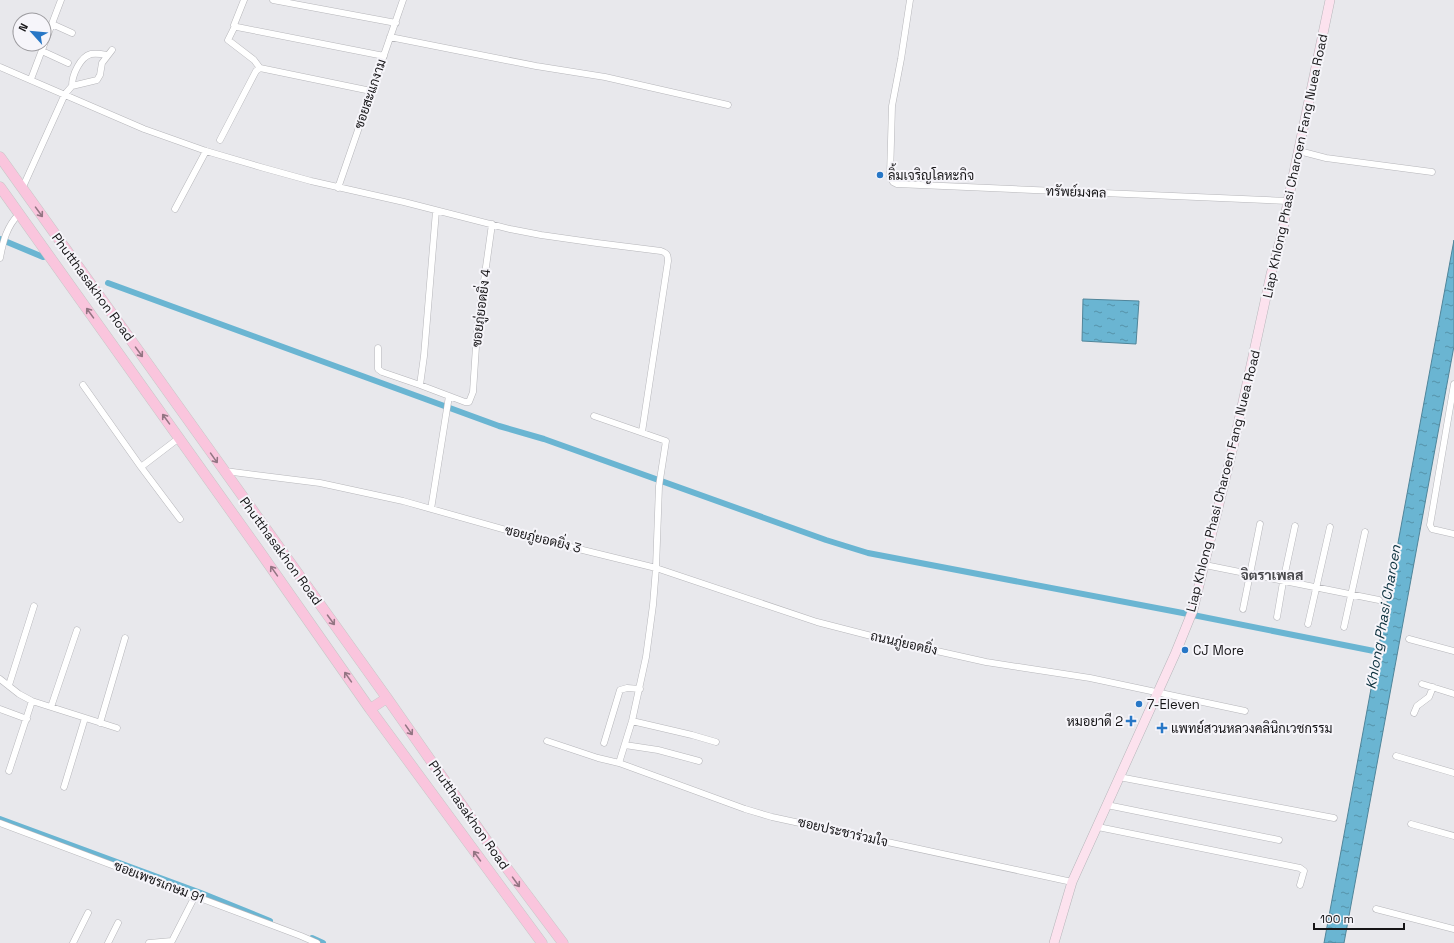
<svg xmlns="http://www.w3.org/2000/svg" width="1454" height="943" font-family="'Space Grotesk',Sarabun,sans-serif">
	<defs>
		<pattern id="water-ripples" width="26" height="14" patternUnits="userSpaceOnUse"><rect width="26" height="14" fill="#6ab5d2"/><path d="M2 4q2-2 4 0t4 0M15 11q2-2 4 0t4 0" fill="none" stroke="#5692a9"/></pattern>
	</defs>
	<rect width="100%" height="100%" fill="#e8e8ec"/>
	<path fill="url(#water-ripples)" stroke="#50859a" d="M1454 240V346L1344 943H1324Z
		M1083 299 1139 301 1136 344 1082 341Z"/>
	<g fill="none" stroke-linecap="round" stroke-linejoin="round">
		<path stroke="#6ab5d2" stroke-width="6" d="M0 239 43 257
			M108 283 499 426 544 439 826 540 868 553 1188 614 1384 653
			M0 819 201 893 270 921
			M312 938 323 943"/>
		<g stroke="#b6b6ba" stroke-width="7">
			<path id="street" d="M244 0 234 25 237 27 384 56
				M273 0 396 23
				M910 0 901 59 892 106 890 176 893 182 897 184 1288 201
				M52 24 72 33
				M235 26 228 40 254 60 260 68
				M390 37 536 66 605 77 728 105
				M42 51 68 63
				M0 67 144 129 206 151 264 168 311 181 404 202 510 229 541 235 597 243 661 251C667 253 668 255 668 261L642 432
				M31 79 61 0
				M72 86C72 75 80 57 91 54 97 53 102 54 107 55
				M220 140 256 71 260 68 371 91
				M1299 151 1326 158 1432 172
				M338 188 403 0
				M22 189 65 94 72 86 97 80 100 75 102 63 112 50
				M175 209 206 151
				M0 258C3 241 7 226 19 214
				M378 348V369L382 372 420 385 465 402H469L473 392 477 331 492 224
				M1454 384 1430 525 1432 529 1454 534
				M83 385 141 467 179 438
				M420 385 424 356 436 211
				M594 416 666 441 659 486 656 568 653 605 646 657 632 721 619 763
				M141 467 180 519
				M225 471 320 483 403 501 538 539 656 568 817 622 883 639 986 662 1090 678 1245 711
				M431 509 449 396
				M1205 565 1379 600
				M1243 609 1260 524
				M1277 617 1283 582 1295 526
				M1308 624 1330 527
				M1344 627 1365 532
				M1409 639 1454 651
				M0 679 19 694 32 701 117 728
				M1422 684 1454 694
				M9 685 34 606
				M51 707 77 630
				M0 709 27 719
				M1414 713 1417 706 1429 697 1433 687
				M632 721 692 735 716 742
				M100 723 125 638
				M547 741 598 758 619 763 745 809 772 817 1072 882
				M604 743 620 690 627 688 640 689
				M625 745 658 750 699 761
				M1396 756 1454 773
				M9 771 32 701
				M1119 777 1334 818
				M64 787 85 718
				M1107 805 1279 840
				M0 823 301 936 317 943
				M1411 824 1454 836
				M1098 827 1300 868 1304 871 1300 885
				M1376 909 1454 929
				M73 943 88 913
				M108 943 118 923
				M149 943 172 941 195 896"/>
		</g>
		<g stroke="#b6b6ba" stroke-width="10">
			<path id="secondary" d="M1054 943 1072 882 1176 652 1193 610 1234 443 1271 274 1282 234 1288 201 1330 0"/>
		</g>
		<g stroke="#c7c7c7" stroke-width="11">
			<path id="primary" d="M0 157 387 698 494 851 563 943
				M0 187 258 549 370 709 542 943
				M370 709 387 698"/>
		</g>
		<use href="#street" stroke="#fff" stroke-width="6"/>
		<use href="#secondary" stroke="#fce2ee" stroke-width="9"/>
		<use href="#primary" stroke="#fac5dd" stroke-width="10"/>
	</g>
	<defs><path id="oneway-shaft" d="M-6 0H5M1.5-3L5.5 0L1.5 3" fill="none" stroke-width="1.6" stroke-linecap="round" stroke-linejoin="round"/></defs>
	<g stroke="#937583">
		<use href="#oneway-shaft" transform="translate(39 212) rotate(54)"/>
		<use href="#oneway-shaft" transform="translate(90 313) rotate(-126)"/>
		<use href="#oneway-shaft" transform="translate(139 352) rotate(54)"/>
		<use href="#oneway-shaft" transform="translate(166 419) rotate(-126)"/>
		<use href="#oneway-shaft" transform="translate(214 458) rotate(55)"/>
		<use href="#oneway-shaft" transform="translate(274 571) rotate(-125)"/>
		<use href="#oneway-shaft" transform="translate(331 620) rotate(54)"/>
		<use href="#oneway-shaft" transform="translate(348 677) rotate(-125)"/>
		<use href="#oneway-shaft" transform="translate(409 730) rotate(55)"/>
		<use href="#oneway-shaft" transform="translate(477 856) rotate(-126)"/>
		<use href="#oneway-shaft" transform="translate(516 882) rotate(54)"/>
	</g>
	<g fill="#2777c6" stroke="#f6f5fa" stroke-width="1.5">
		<circle cx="880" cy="175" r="4"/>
		<circle cx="1185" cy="650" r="4"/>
		<circle cx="1139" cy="704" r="4"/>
		<path d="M1129 715h4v4h4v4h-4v4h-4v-4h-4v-4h4z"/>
		<path d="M1160 722h4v4h4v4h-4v4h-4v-4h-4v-4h4z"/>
	</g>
	<g text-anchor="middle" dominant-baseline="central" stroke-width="4" stroke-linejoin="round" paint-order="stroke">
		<g font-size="13" fill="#151416" stroke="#f6f5fa">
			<text transform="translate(370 94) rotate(-71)">ซอยสะแกงาม</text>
			<text transform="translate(1295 166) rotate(-78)">Liap Khlong Phasi Charoen Fang Nuea Road</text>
			<text transform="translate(1076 192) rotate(2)">ทรัพย์มงคล</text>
			<text transform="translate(93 287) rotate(54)">Phutthasakhon Road</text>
			<text transform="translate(481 308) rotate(-83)">ซอยภู่ยอดยิ่ง 4</text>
			<text transform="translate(1223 481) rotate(-76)">Liap Khlong Phasi Charoen Fang Nuea Road</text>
			<text transform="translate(543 539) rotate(14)">ซอยภู่ยอดยิ่ง 3</text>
			<text transform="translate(281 551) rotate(54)">Phutthasakhon Road</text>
			<text transform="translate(904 643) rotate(13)">ถนนภู่ยอดยิ่ง</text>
			<text transform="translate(469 815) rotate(55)">Phutthasakhon Road</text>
			<text transform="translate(843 832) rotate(13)">ซอยประชาร่วมใจ</text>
			<text transform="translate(159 882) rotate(21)">ซอยเพชรเกษม 91</text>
		</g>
		<g font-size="13" fill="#151416" stroke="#f6f5fa" text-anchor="start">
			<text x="888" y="175">ลิ้มเจริญโลหะกิจ</text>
			<text x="1193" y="650">CJ More</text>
			<text x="1147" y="704">7-Eleven</text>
			<text x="1123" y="721" text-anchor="end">หมอยาดี 2</text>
			<text x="1171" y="728">แพทย์สวนหลวงคลินิกเวชกรรม</text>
		</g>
		<g font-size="14" font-weight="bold" fill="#48484c" stroke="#f6f5fa">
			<text x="1272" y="575">จิตราเพลส</text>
		</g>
		<g font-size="14" font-style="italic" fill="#0b303d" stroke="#f6f5fa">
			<text transform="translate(1383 617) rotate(-80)">Khlong Phasi Charoen</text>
		</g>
	</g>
	<g transform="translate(32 32) rotate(297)"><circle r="19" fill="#f6f5fa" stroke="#9c9b9f"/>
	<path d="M0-3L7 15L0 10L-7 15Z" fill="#2777c6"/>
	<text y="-6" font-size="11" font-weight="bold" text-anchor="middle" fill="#151416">N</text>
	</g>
	<path d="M1314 923v6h90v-6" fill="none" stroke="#151416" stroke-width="2"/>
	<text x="1320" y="923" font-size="12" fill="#151416" stroke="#f6f5fa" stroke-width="3" paint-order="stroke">100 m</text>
</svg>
